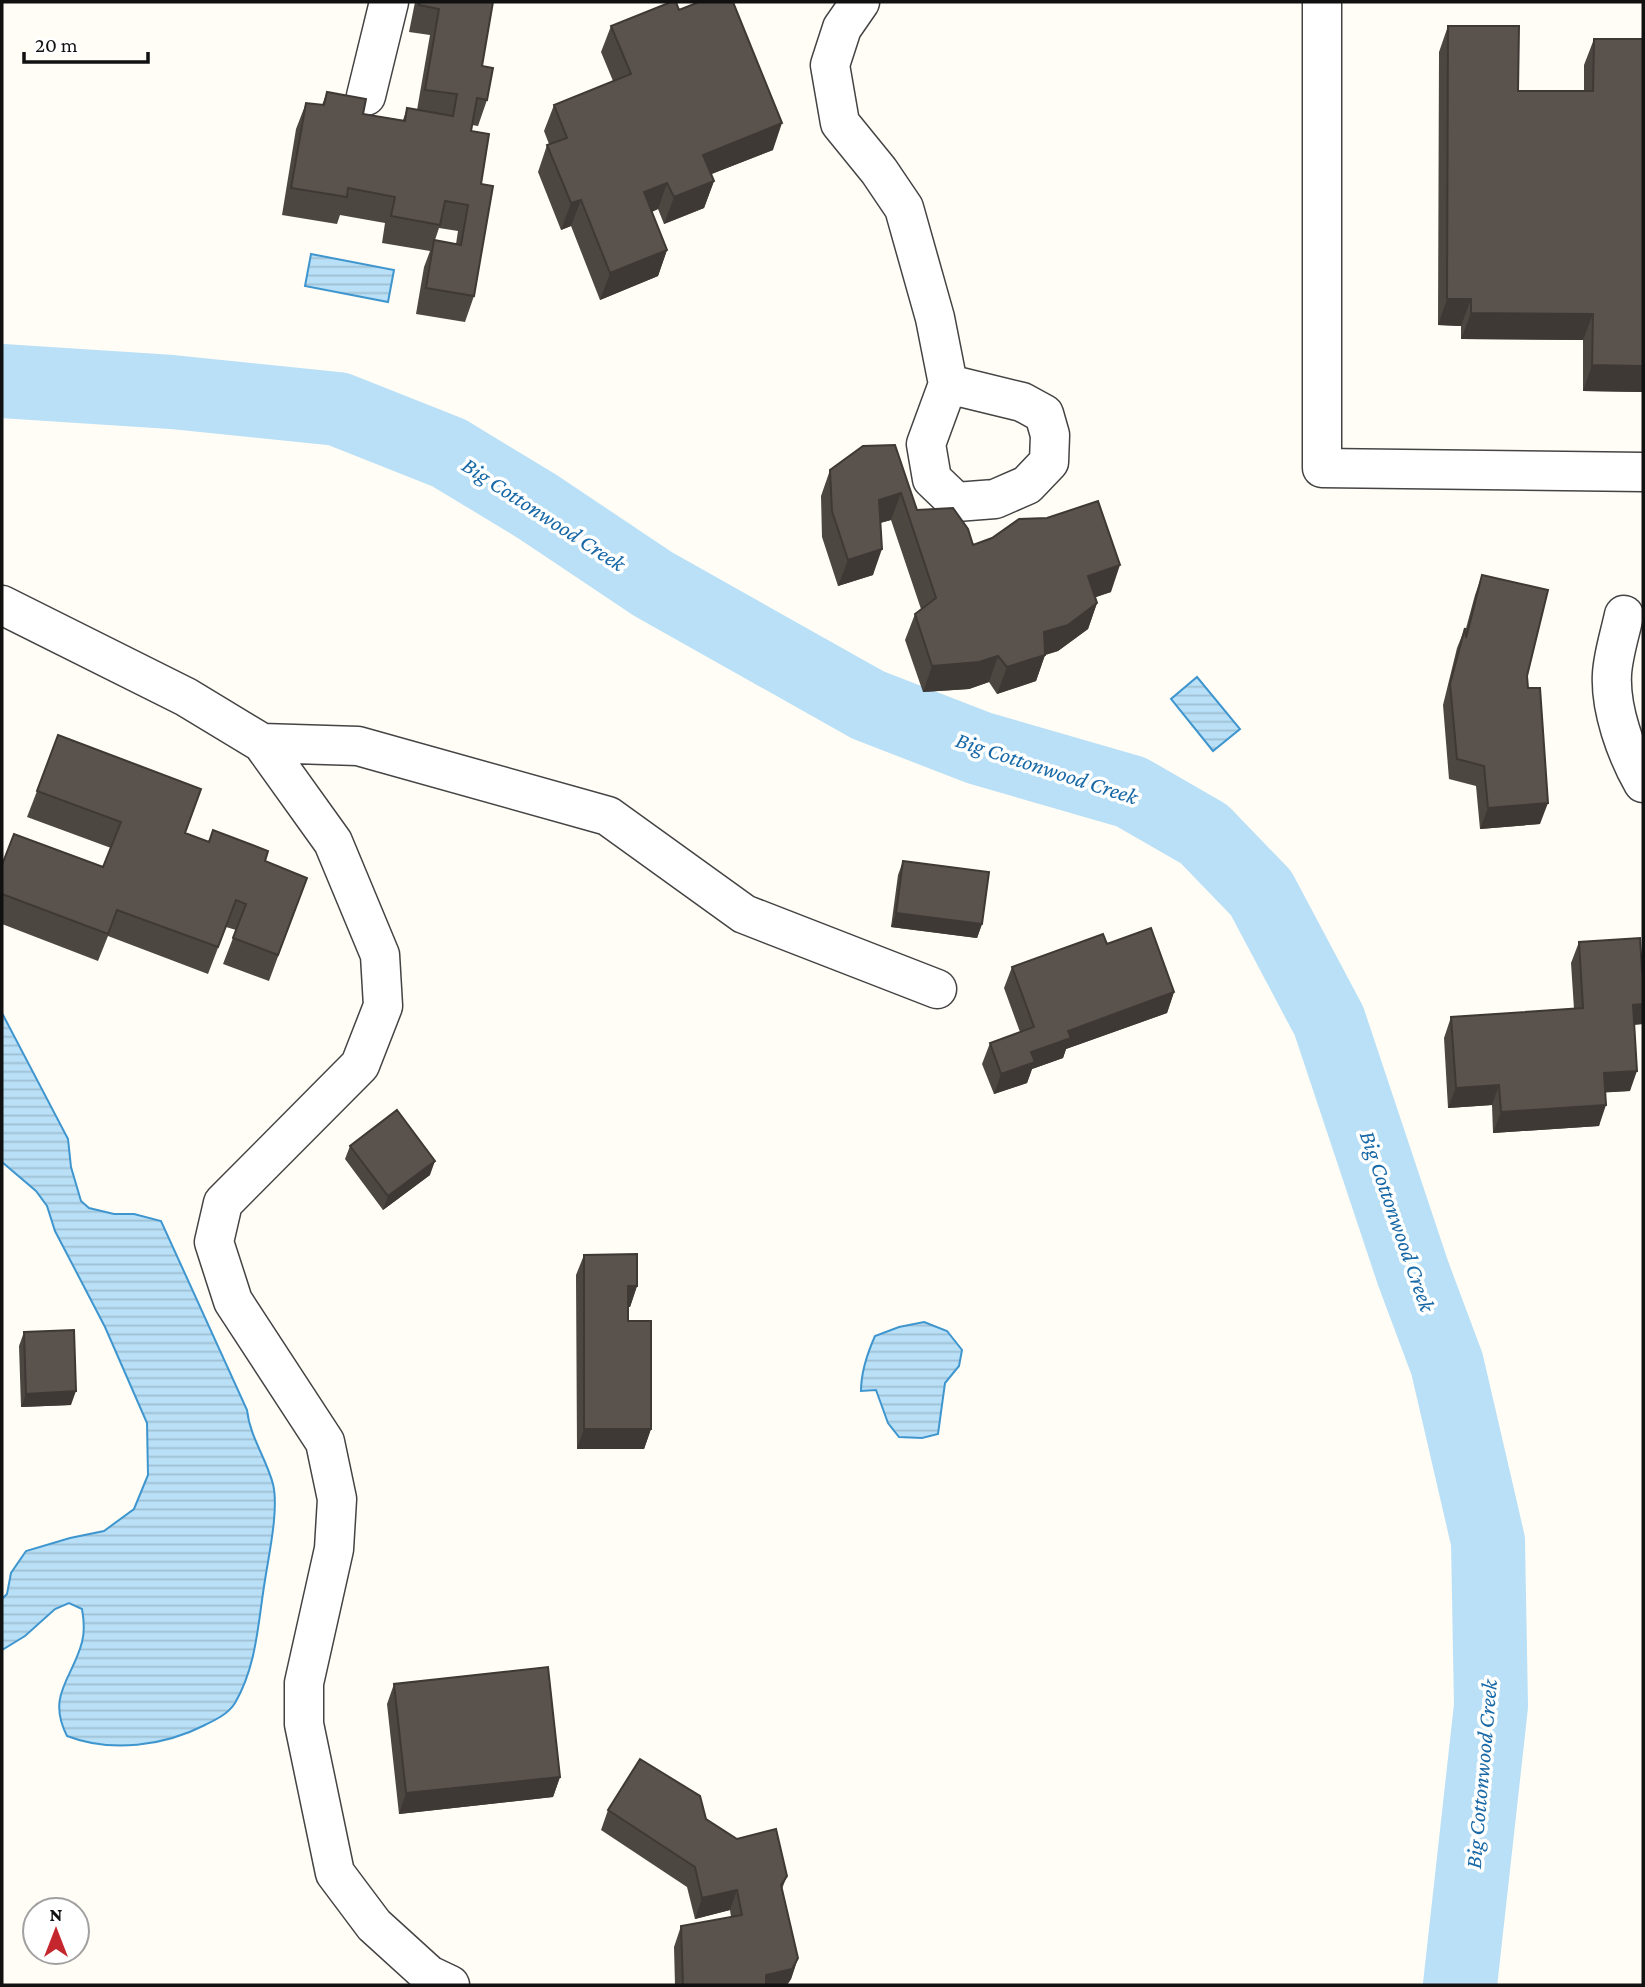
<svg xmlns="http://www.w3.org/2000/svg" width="1645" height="1987" font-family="'Crimson Pro',serif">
	<defs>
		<pattern id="water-rules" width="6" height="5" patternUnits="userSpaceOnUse" patternTransform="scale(1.75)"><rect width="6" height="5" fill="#b9e0f7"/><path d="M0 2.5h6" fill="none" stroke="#9ebfd3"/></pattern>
	</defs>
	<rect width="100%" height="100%" fill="#fffdf5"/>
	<path fill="url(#water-rules)" stroke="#3f96cf" stroke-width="2" d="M311 254 394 270 388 302 305 286Z
		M1197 677 1240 729 1213 751 1171 699Z
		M2 1013 68 1139 71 1167 81 1201 89 1208 114 1214H134L161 1221 247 1410C250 1437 266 1458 273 1484 279 1509 269 1554 265 1580 258 1622 257 1665 235 1703 228 1714 217 1719 205 1725 164 1746 111 1753 67 1736 46 1695 73 1678 82 1642 85 1631 84 1620 82 1609L69 1603 55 1609 25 1636 2 1650V1599L7 1594 11 1573 26 1551 70 1538 104 1531 134 1509 148 1475 147 1423 105 1327 55 1231 47 1206 36 1191 2 1162Z
		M924 1322 947 1331 962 1350 959 1366 945 1383 938 1434 922 1438 899 1437 888 1423 876 1390 861 1391C861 1371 867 1354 875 1336L899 1327Z"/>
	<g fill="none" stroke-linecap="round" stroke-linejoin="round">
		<path stroke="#b9e0f7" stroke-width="74" d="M2 381 172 392 338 409 449 453 538 507 653 584 868 705 979 748 1131 792 1204 834 1261 893 1329 1021 1413 1273 1447 1364 1488 1541 1491 1706 1460 1985"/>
		<g stroke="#444" stroke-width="41">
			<path id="minor" d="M860 2 842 28 830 65 840 123 879 171 904 208 935 318 948 384 926 444 932 479 956 502 995 499 1027 485 1049 462 1050 435 1044 414 1022 402 948 384
				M1322 2V468L1643 472
				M366 96 389 2
				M2 605 186 697 262 743 358 746 608 816 744 914 937 989
				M1624 615C1620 634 1613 655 1612 674 1610 709 1626 753 1643 783
				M262 743 333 842 380 955 383 1006 360 1065 223 1203 214 1242 233 1301 325 1442 337 1499 334 1549 304 1683V1724L335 1873 374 1925 429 1975 450 1985"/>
		</g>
		<use href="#minor" stroke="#fff" stroke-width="38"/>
	</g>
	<path fill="#4d4742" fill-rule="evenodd" d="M415 2H493L482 66 487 100 478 126 472 125 471 131 481 184 474 296 465 322 416 314 424 267 430 251 382 243 385 223 340 215 337 224 282 215 296 129 306 103 322 105 327 92 363 114 403 120 407 108 417 110 430 35 409 32ZM439 228 458 231 456 244 435 240Z
		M679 10 773 150 711 174 714 181 704 208 664 224 658 209 652 212 667 250 658 276 600 300 571 226 561 230 538 172 547 145 549 144 544 131 554 105 613 81 601 52 611 26Z
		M1448 26 1518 91H1584V65L1594 39 1643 392 1583 391V340L1461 339V326L1438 325 1439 52Z
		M863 446 917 510 973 545 1111 592 1095 597 1097 603 1088 629 1058 651 1045 655 1036 681 997 694 989 682 969 689 923 692 905 640 915 614 921 609 891 520 880 523 873 575 838 586 822 537 821 496 830 470Z
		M1482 575 1527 676 1540 824 1480 829 1476 786 1449 779 1443 705 1457 648 1465 628V632L1475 595Z
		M37 791 185 833 307 878 269 981 223 964 236 930 226 927 208 974 108 936 98 961 2 924V865L103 867 111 848 27 817Z
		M903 861 982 924 977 938 891 927 898 875Z
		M1579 942 1643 1024 1634 1025 1630 1091 1606 1092 1599 1126 1493 1133 1492 1105 1448 1108 1444 1038 1451 1017 1574 1009 1571 963Z
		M1107 944 1174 992 1167 1013 1066 1049 1063 1058 1032 1069 1027 1083 994 1094 982 1064 990 1043 1020 1032 1004 988 1012 967Z
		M350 1146 430 1175 383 1210 345 1159Z
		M584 1255 637 1286 630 1307H628V1321L651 1429 644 1449H577L576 1275Z
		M24 1332 71 1405 21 1407 19 1346Z
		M394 1684 560 1777 553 1797 399 1814 387 1704Z
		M608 1810 706 1819 787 1876 782 1889 798 1958 791 1979 787 1985H675L674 1947 681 1926 731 1917 730 1910 695 1919 687 1887 601 1830Z"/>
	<path fill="#3f3936" d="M782 123 773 150 694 181 703 155Z
		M714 181 704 208 664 224 674 197Z
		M667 183 658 209 634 219 644 192Z
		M581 200 571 226 561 230 571 203Z
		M667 250 658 276 600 300 610 273Z
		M1447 299H1471L1461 326 1438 325Z
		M1471 313 1593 314 1583 340 1461 339Z
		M1592 365 1643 366V392L1583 391Z
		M901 493 891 520 869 526 879 500Z
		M882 549 873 575 838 586 848 560Z
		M1120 565 1111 592 1079 603 1088 576Z
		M1097 603 1088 629 1058 651 1045 655 1036 681 997 694 1007 667 1044 632Z
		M998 656 989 682 969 689 923 692 932 666Z
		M1548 803 1540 824 1480 829 1488 808Z
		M896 913 982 924 977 938 891 927Z
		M1174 992 1167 1013 1066 1049 1063 1058 1032 1069 1027 1083 994 1094 1001 1074 1031 1052 1068 1031Z
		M1643 1004V1024L1625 1025 1633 1005Z
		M1637 1071 1630 1091 1597 1093 1604 1073Z
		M1499 1085 1492 1105 1448 1108 1456 1088Z
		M1606 1105 1599 1126 1493 1133 1501 1112Z
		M435 1161 430 1175 383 1210 388 1196Z
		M628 1286H637L630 1307H620Z
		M76 1391 71 1405 21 1407 26 1394Z
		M584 1429H651L644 1449H577Z
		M560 1777 553 1797 399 1814 406 1793Z
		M737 1890 730 1910 695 1919 702 1898Z
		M798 1958 791 1979 787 1985H763L766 1975Z"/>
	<path fill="#5a524d" stroke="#3f3936" stroke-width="2" d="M420 2H493L482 66 493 68 487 100 477 98 471 131 489 134 481 184 493 186 474 296 426 288 434 240 461 245 468 205 445 201 440 225 391 216 395 197 348 188 347 197 291 188 306 103 324 105 327 92 366 99 363 114 405 121 407 108 453 116 457 94 425 90 439 9 419 5Z
		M671 2H676L679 10 699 2H733L782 123 703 155 714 181 674 197 667 183 644 192 667 250 610 273 581 200 571 203 547 145 567 138 554 105 631 74 611 26Z
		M1448 26H1519L1518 91H1593L1594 39H1643V366L1592 365 1593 314 1471 313V299H1447Z
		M895 445 917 510 953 508 968 529 973 545 992 538 1019 519 1047 518 1098 501 1120 565 1088 576 1097 603 1068 625 1044 632 1045 655 1007 667 998 656 979 662 932 666 915 614 936 598 901 493 879 500 882 549 848 560 832 511 830 470 863 446Z
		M1482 575 1548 590 1527 676 1528 688H1540L1548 803 1488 808 1484 766 1457 759 1450 684 1465 628 1466 638Z
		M58 735 201 789 185 833 209 842 213 830 268 851 265 861 307 878 278 955 233 938 246 904 236 900 218 947 117 910 108 934 2 894V865L14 834 103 867 121 822 37 791Z
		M903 861 989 872 982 924 896 913Z
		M1151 928 1174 992 1068 1031 1071 1038 1031 1052 1035 1062 1001 1074 990 1043 1034 1027 1012 967 1103 934 1107 944Z
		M1640 938 1642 971 1643 970V1004L1633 1005 1637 1071 1604 1073 1606 1105 1501 1112 1499 1085 1456 1088 1451 1017 1583 1008 1579 942Z
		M397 1110 435 1161 388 1196 350 1146Z
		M637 1254V1286H628V1321H651V1429H584V1255Z
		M74 1330 76 1391 26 1394 24 1332Z
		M548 1667 560 1777 406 1793 394 1684Z
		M640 1759 700 1796 706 1819 737 1839 776 1829 787 1876 781 1885 798 1958 792 1969 766 1975V1985H683L681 1926 742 1915 737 1890 702 1898 695 1867 608 1810Z"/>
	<g text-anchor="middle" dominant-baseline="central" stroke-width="7" stroke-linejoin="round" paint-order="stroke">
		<g font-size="23" font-style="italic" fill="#1768a6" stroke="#fff">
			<text transform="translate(544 514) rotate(33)">Big Cottonwood Creek</text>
			<text transform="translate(1047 768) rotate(18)">Big Cottonwood Creek</text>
			<text transform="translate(1398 1221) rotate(71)">Big Cottonwood Creek</text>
			<text transform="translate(1481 1774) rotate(-85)">Big Cottonwood Creek</text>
		</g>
	</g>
	<rect width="1645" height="1987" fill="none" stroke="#111111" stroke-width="7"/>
	<g transform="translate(56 1931)"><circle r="33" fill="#ffffff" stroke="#a0a0a0" stroke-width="2"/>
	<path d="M0-5L12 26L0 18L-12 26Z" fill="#c4262e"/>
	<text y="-10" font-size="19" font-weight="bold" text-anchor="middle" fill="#111111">N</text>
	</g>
	<path d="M24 52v10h124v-10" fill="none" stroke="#111111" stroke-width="3.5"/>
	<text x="35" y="52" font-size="21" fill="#111111" stroke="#ffffff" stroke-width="5" paint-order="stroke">20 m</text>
</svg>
